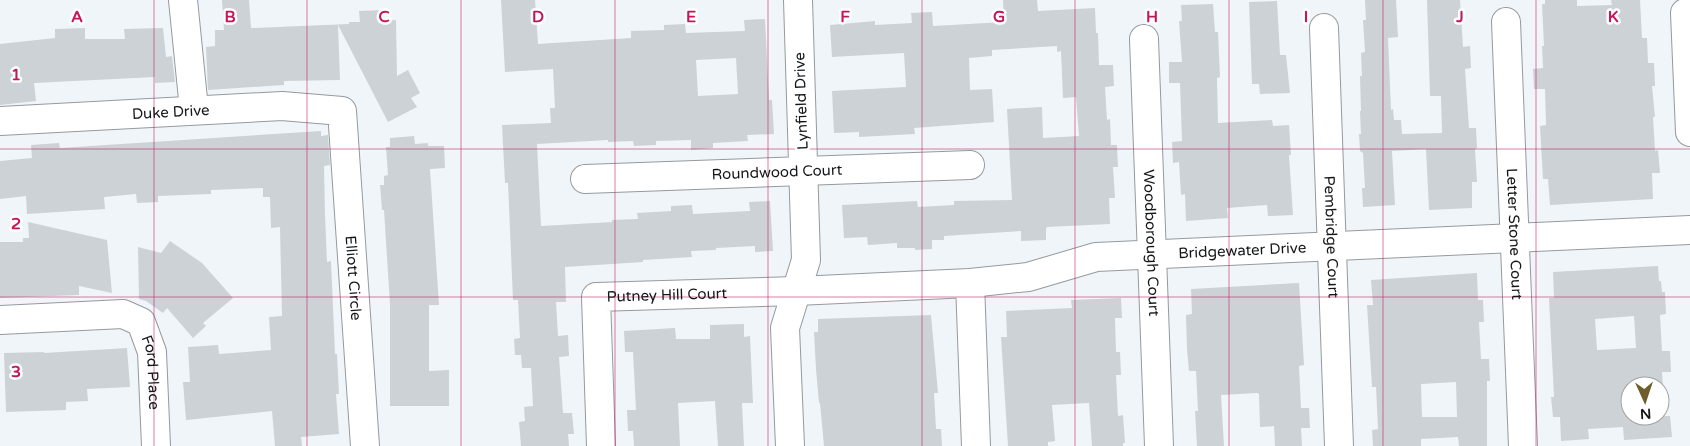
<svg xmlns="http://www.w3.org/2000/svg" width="1690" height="446" font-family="'Varela Round',sans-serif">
	<rect width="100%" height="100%" fill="#f0f5f9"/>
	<path fill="#cdd2d7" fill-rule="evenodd" d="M222 0H249L251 28 349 24V22H360L359 11 384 10V21L396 20 397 76 408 70 420 93 411 98 417 107 388 122 338 25 340 80 284 81V85L208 90 206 47 215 46V30H224Z
		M501 0H535L538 44 631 38V31L664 30V25L685 24 686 33 745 31 744 20 765 19 769 100H772L774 134 747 135 748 141 713 143V148L691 150V140L656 141V145L634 146 633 141 608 142V140L537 144 541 226 612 222V220L638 219 637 213 671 211V206L692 205 693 214 750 211 749 202 770 201 773 251 755 252V246L716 248V250L691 251 692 257 643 260V262L565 267 566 302H556L558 336 568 335 569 356 559 357 563 413H572L574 434H568L569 446H521L519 422 525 421 524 407 533 406 531 368H522L521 355H515L514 339 520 338 518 300H513L508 183H505L502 125 551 123 550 108H555L553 69 505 72ZM736 58 738 94 698 96 696 60Z
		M1003 0H1037L1038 11 1095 8 1096 33H1098L1099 65H1113L1114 86 1105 87 1107 120 1110 119 1111 145H1117L1118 167H1113L1115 198H1109L1110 224 1047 227 1046 229V240L1021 241V231L944 236V240H932V249L915 250V248H897V243L868 245 867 237 844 238 842 205 917 201 918 207 954 205V201L1012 200 1007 109 1042 107 1043 138 1079 136 1076 97 1063 98 1061 51 1057 52V46L992 50V56L969 58 970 90 992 89 994 122 914 128 915 134 859 137V132L834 133 832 91 906 87 904 53 832 57 830 25 875 21V25L912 23 911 13 932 12 933 26 1004 22Z
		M1365 0H1396L1398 37 1388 38 1391 110 1393 109 1394 120H1401L1402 134 1442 133 1441 96H1430L1427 0H1460L1463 47 1470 46 1471 68 1465 69 1469 128H1476L1477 148 1475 149 1477 182H1472V208L1429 210 1426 149 1392 151 1395 205 1363 207 1362 188H1365L1363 153 1360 151 1359 134H1361L1360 111H1361L1360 76H1362L1361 53 1365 52 1363 20H1366Z
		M1545 0H1577V6L1612 5 1611 0H1640L1642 38H1647L1648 63H1654L1655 86H1652L1655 117H1653L1655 151 1658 150 1660 173H1652L1653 199 1550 205 1548 179H1543L1540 126 1546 125 1545 89H1534L1533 69 1543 68 1542 46H1544L1542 4H1545Z
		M1277 1 1280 55H1286L1290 93 1260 94 1259 84H1252L1249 2Z
		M1213 4 1215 32H1218L1220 77 1217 78 1218 123 1272 120 1273 126 1289 125 1291 155H1289L1293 215 1268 216 1267 205 1227 208 1228 218 1186 221 1185 194 1181 195 1179 162 1173 163 1172 142 1182 141 1180 83H1169V62H1182L1179 21H1182L1181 5Z
		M85 28V39H125L124 29 163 28 166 57 172 56 175 82 155 83V77L34 83 36 101 0 105V44L55 38V29Z
		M321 131V136L328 135 330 165 324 166 325 215 327 262 331 261 335 354H337L339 394H336L339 434 301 437 302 446H275L272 411 186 420 183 382H190L188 347 218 345 219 354 271 350 269 317 282 316 280 227 271 228 270 197H263V188L211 190V194L158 196V202L137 203 136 194 104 197 105 209 27 214 26 196 0 199V161L32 158 31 145 59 143 60 148Z
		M414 136 415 144 428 143V146H444L445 168 430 169 439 305H429V371L449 370V406H390V304L384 210H382L380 185H384V176L388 175 386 147H390V138Z
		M28 222 107 240 112 293 79 286V295L0 298V242H23V238H29Z
		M170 241 202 263 233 298 203 323 206 326 193 338 167 308 163 313 146 301 139 299 138 247 161 253Z
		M1658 266 1659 281H1661L1662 292H1665L1666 314 1660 315 1662 351H1670L1671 372H1662L1665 416H1670L1672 437 1624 440 1623 427 1588 429 1589 439 1561 441 1560 417H1553L1551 397H1554L1549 298H1554L1553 272ZM1634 316 1636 348 1597 350 1595 319ZM1630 386H1660V416H1630Z
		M1477 273 1478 300H1483L1484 322H1479L1481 359H1489L1490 381H1487V446H1459L1458 437 1421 439V446H1373L1372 430 1378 429 1376 387H1372L1367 305H1373L1371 280ZM1456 382 1457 417H1422L1421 384Z
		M1299 283 1304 365 1299 366 1301 408H1309L1310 428H1301L1302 446H1275L1274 426 1260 427 1259 394 1257 393 1221 395 1224 446H1197L1195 411H1198L1196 371H1189L1187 349 1186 315 1192 314 1191 289Z
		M1121 298 1122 318H1115L1116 352H1120L1121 375H1116L1118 416 1123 415 1125 443H1123V446H1092L1089 403 1052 405 1055 441 1048 442V446H1008L1001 337H1007L1006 311 1072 308 1071 300Z
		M931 315 938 393H934L936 429H941L942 446H824L820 403H819L816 369 814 332H818V319Z
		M744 324V337L750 336 753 403H742L744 446H718L715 401 678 403 680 446H634L633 431H628L627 410H636L633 352H625L624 331 675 328 676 339H710V325Z
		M127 348 130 387 87 389 88 401 66 402V410L6 412 4 353 44 352V353Z"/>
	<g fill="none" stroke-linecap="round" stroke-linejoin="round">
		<g stroke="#959a9e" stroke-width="30">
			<g id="minor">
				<path d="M183 0 194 109"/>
				<path d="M1685 13 1690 132"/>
				<path id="s1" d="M1506 22 1523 446"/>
				<path id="s2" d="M1324 28 1339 446"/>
				<path id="s3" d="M1144 39 1159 446"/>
				<path id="s4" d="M0 121 282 106 342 111 365 446"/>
				<path id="s5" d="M585 179 970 165"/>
				<path d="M970 283 976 446"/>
				<path id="s6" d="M0 320 123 314 141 322 152 352 156 446"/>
				<path id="s7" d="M601 446 596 297 797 291 970 283 1028 277 1096 257 1690 230"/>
				<path d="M790 446 785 328 806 260 798 0"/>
			</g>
		</g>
		<use href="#minor" stroke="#fff" stroke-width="28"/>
	</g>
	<path fill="none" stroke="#c2185b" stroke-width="1" stroke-opacity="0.55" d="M154 0V446M307 0V446M461 0V446M615 0V446M768 0V446M922 0V446M1075 0V446M1229 0V446M1383 0V446M1536 0V446M0 149H1690M0 297H1690"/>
	<g text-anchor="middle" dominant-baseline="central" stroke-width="5" stroke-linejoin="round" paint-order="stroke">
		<g font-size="15" fill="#141618" stroke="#fff">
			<text transform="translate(801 101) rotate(-92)">Lynfield Drive</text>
			<text stroke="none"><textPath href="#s4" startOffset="171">Duke Drive</textPath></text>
			<text stroke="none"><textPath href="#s5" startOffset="192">Roundwood Court</textPath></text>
			<text stroke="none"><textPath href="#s1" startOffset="212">Letter Stone Court</textPath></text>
			<text stroke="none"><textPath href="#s2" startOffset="209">Pembridge Court</textPath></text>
			<text stroke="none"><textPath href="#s3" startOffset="204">Woodborough Court</textPath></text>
			<text stroke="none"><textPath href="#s7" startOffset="799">Bridgewater Drive</textPath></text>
			<text stroke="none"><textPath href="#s4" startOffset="510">Elliott Circle</textPath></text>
			<text stroke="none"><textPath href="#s7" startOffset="220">Putney Hill Court</textPath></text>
			<text stroke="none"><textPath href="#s6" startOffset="195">Ford Place</textPath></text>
		</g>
	</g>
	<g font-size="16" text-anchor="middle" font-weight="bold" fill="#c2185b" stroke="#fff" stroke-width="5" stroke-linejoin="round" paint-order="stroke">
		<text x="77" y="22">A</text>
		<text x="230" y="22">B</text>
		<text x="384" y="22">C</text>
		<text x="538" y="22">D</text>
		<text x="691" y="22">E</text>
		<text x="845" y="22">F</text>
		<text x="999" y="22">G</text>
		<text x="1152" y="22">H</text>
		<text x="1306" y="22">I</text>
		<text x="1460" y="22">J</text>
		<text x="1613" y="22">K</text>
		<text x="16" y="80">1</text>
		<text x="16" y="229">2</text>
		<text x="16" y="377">3</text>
	</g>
	<g transform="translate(1645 401) rotate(177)"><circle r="24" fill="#ffffff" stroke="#a1a2a3"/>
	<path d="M0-4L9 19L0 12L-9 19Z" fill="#6d5e2c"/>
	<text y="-8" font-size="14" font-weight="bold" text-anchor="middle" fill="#141618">N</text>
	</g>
</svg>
